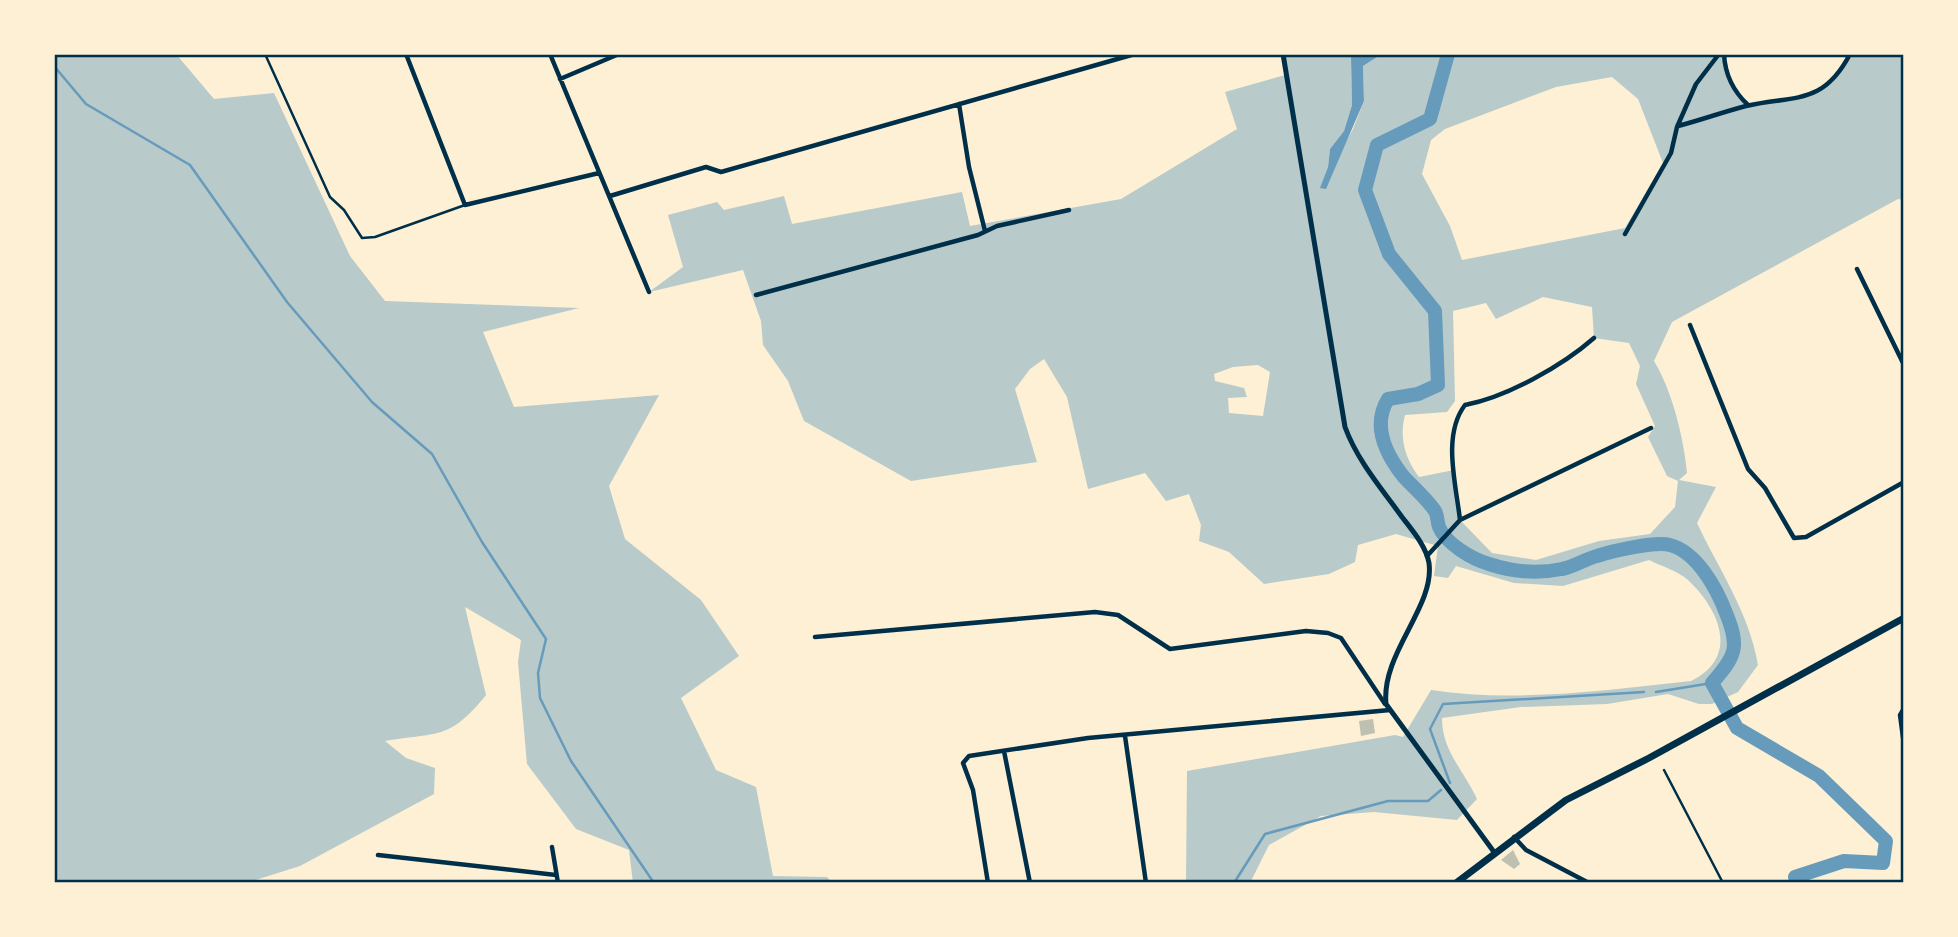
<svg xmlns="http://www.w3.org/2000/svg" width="1958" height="937" font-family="'IBM Plex Sans',sans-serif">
	<rect width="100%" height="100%" fill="#fdf0d5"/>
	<path fill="#b9caca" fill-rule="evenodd" d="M54 54H176L214 99 274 93 350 256 385 301 579 308 483 332 514 407 659 395 609 486 625 539 701 600 739 656 681 698 716 770 756 787 773 876 827 877 832 883H633L629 850 576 829 527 764 518 662 521 640 465 607 486 695C449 741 437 732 385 741L406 758 435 768 434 794 300 866 246 883H54Z
		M1283 54H1356L1351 57 1352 105 1344 131 1330 149 1328 167 1321 187 1353 129 1364 101 1363 66 1382 54H1724C1725 75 1733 92 1748 106L1807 97 1832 83 1850 54H1904V200L1898 199 1672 322 1654 361C1672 390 1684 439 1687 473L1679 480 1716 487 1697 523C1719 570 1749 612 1758 665L1738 692 1712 704H1699L1668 694 1607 704 1521 707 1442 718C1442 751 1463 769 1477 799L1457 820 1374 812 1321 816 1269 845 1250 883H1186L1187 771 1395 735 1403 737 1431 690C1516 703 1606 690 1691 681 1740 657 1720 610 1688 580 1678 571 1661 566 1649 560L1563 586 1514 583 1456 566 1448 578 1434 576 1438 546 1396 534 1358 545 1355 562 1329 574 1264 584 1229 552 1199 541 1201 525 1189 494 1166 501 1145 473 1088 489 1067 397 1044 359 1030 369 1015 389 1037 462 911 481 804 421 788 381 763 345 761 321 743 270 649 292 683 267 668 215 717 202 724 210 784 196 792 224 962 192 970 226 1121 199 1237 129 1225 92 1285 75ZM1612 77 1638 99 1663 163 1625 228 1462 260 1450 226 1422 174 1431 140 1445 129 1556 87ZM1543 297 1592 307 1594 338 1629 343 1640 366 1636 384 1655 426 1648 437 1667 476 1678 481 1675 507 1650 534 1599 541 1536 560 1492 553 1460 520 1454 470 1419 477C1405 458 1399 438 1405 415L1447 412 1455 401 1453 311 1486 303 1496 319ZM1258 365 1270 372 1263 416 1229 413 1228 398 1247 397 1244 388 1215 381 1214 374 1233 367Z"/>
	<path fill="#669bbc" d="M1356 54H1382L1363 66 1364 101 1326 189 1320 188 1328 167 1330 149 1344 131 1352 105 1351 57Z"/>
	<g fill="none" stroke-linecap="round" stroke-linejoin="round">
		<path stroke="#669bbc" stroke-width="2.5" d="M54 66 86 104 190 165 287 302 372 402 432 454 482 542 546 639 538 673 540 698 571 761 654 883
			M1656 692 1712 683
			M1450 783 1430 729 1443 704 1644 692
			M1234 883 1265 834 1388 801H1428L1441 790"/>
		<path stroke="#669bbc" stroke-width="14" d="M1448 54 1430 119 1377 145 1365 190 1389 254 1435 311 1438 385 1418 394 1388 399C1372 425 1385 453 1403 476 1413 487 1427 499 1435 511 1438 516 1437 522 1439 527 1446 544 1472 559 1489 564 1513 572 1537 574 1562 569 1574 567 1585 559 1597 556 1612 551 1656 541 1670 545 1697 552 1717 589 1726 613 1740 647 1736 656 1712 683L1737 728 1819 776 1886 841 1883 863 1844 861 1795 877 1797 883"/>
	</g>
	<path fill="#bec0b2" d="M1373 719 1375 733 1361 736 1359 721Z
		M1513 850 1520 864 1514 869 1501 860Z"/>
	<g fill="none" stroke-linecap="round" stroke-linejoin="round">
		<path stroke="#003049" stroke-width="2.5" d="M265 54 330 197 344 210 362 238 375 237 465 205
			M1664 770 1723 883"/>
		<path stroke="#003049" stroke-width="4.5" d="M406 54 465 205 599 173
			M550 54 649 292
			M1724 54C1725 75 1733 91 1748 105
			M560 79 619 54
			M959 104 969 167 985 231
			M1678 126C1701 120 1723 112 1746 106 1794 95 1823 106 1850 54
			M610 196 706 167 721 172 1135 54
			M1625 234 1671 153 1677 127 1696 84 1719 54
			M1857 269 1904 365
			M756 295 978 235 997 226 1069 210
			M1690 325 1748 469 1765 488 1794 538 1806 537 1904 482
			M1460 520 1651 428
			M1427 556 1460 520C1456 484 1442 435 1465 405 1507 397 1562 366 1594 338
			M815 637 1095 612 1118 615 1170 649 1306 631 1328 633 1341 638 1385 704
			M1904 708 1900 715 1904 745
			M1125 736 1146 883
			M1004 751 1030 883
			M1514 837 1526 850 1589 883
			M552 847 558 883
			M378 855 556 875
			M988 883 973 790 963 763 969 756 1088 738 1390 710"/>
		<path stroke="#003049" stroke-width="5" d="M1283 54 1345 427C1357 460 1381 488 1402 517 1412 530 1426 546 1429 563 1435 607 1381 653 1386 704L1494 852"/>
		<path stroke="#003049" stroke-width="7" d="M1456 883 1566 800 1649 758 1904 618"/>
	</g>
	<rect width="1958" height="937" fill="none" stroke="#fdf0d5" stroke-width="112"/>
	<rect x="56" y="56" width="1846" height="825" fill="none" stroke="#003049" stroke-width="2.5"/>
</svg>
